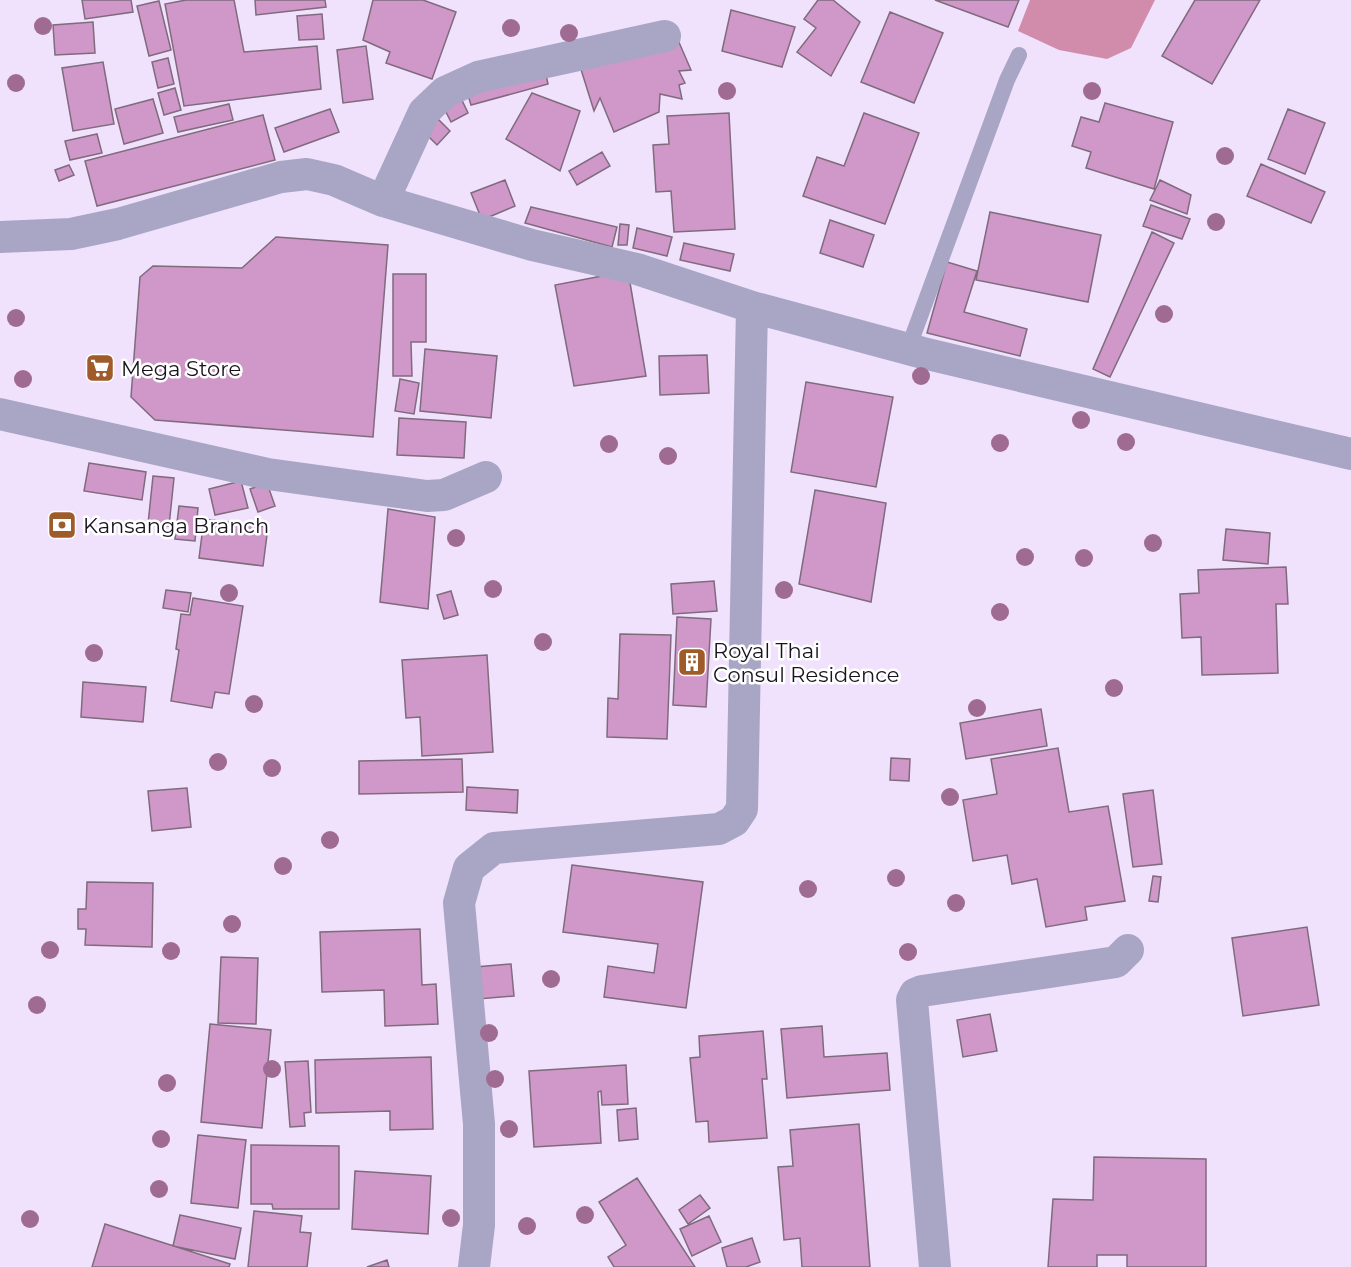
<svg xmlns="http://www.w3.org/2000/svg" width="1351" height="1267" font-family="Montserrat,sans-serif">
	<rect width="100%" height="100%" fill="#f0e2fd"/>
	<path fill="#d18cab" d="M1030 0H1155L1131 48 1107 59 1059 50 1018 31Z"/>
	<path fill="#cf98c9" stroke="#806a7d" stroke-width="1.5" d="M82 0H131L133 12 85 19Z
		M186 0H234L244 52 317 46 321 89 184 106 165 4Z
		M255 0H325L326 7 256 15Z
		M373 0H423L456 12 432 79 386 63 390 52 363 40Z
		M818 0H833L860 22 831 76 797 52 816 28 804 19Z
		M935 0H1019L1008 27Z
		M1195 0H1260L1212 84 1162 56Z
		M159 1 171 50 149 56 137 6Z
		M731 10 795 27 782 67 722 51Z
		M890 12 943 33 914 103 861 82Z
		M322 14 324 39 299 40 297 16Z
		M93 22 95 53 55 55 53 25Z
		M678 40 691 70 679 71 685 83 679 85 682 99 660 94 659 112 614 132 600 98 594 111 579 63Z
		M366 46 373 99 343 103 337 50Z
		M168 58 174 84 158 88 152 62Z
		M103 62 114 124 73 131 62 68Z
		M544 65 548 84 471 105 465 85Z
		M175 88 181 110 164 115 158 93Z
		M532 93 580 111 560 171 506 139Z
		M459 94 468 113 451 122 441 102Z
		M153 99 163 133 124 144 115 109Z
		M1105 103 1173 122 1154 189 1086 168 1091 152 1072 146 1081 117 1099 122Z
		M229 104 233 120 178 132 174 117Z
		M330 109 339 132 284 152 275 128Z
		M1288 109 1325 123 1305 174 1268 159Z
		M729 113 735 229 674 232 671 191 656 192 653 145 669 144 667 116Z
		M864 113 919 133 885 224 803 196 817 157 844 166Z
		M263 115 275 160 97 206 85 161Z
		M435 116 450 131 437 145 421 129Z
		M97 134 102 153 70 160 65 141Z
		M602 152 610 166 577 185 569 171Z
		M1261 164 1325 192 1311 223 1247 196Z
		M69 165 74 175 59 181 55 170Z
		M505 180 515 206 482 220 471 193Z
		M1160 180 1191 195 1187 214 1150 200Z
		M1151 205 1190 219 1182 239 1143 226Z
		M531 207 617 227 612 247 525 223Z
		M990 212 1101 235 1088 302 976 280Z
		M830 220 874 235 863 267 820 253Z
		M620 224 629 225 627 245H618Z
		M637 228 672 237 667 256 633 248Z
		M1152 232 1174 243 1110 377 1093 369Z
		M276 237 388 245 373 437 155 420 131 397 140 277 153 266 242 268Z
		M684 243 734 254 730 271 680 260Z
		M947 262 977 271 964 312 1027 329 1020 356 927 333Z
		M628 271 646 376 574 386 555 285Z
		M393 274H426V342H411L412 376H393Z
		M425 349 497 356 491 418 420 411Z
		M707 355 709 393 660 395 659 356Z
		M400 379 419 383 414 414 395 411Z
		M806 382 893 397 876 487 791 472Z
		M399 418 466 422 464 458 397 455Z
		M89 463 146 472 142 500 84 491Z
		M153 476 174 478 169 526 148 524Z
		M241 481 248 508 215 515 209 489Z
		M267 483 275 506 258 512 250 489Z
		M815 490 886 503 871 602 799 584Z
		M179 506 198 508 195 541 175 539Z
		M388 509 435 517 428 609 380 602Z
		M204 519 268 527 263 566 199 558Z
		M1226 529 1270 533 1268 564 1223 560Z
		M1286 567 1288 604H1276L1278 673 1202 675 1201 637 1182 638 1180 594 1199 593 1198 570Z
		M714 581 717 611 673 614 671 584Z
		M166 590 191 593 188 612 163 608Z
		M451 591 458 615 444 619 437 595Z
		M193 598 243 606 229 694 215 692 212 708 171 701 179 650 176 649 181 614 190 615Z
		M677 617 711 619 706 707 673 705Z
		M620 634 671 635 667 739 607 737 608 698 618 699Z
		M487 655 493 752 422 756 420 717 406 718 402 660Z
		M83 682 146 687 143 722 81 717Z
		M1041 709 1047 746 966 759 960 723Z
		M1058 748 1069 812 1108 806 1125 901 1085 907 1087 920 1046 927 1037 879 1012 884 1007 855 973 861 963 800 997 794 991 759Z
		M891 758 910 759 909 781 890 780Z
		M462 759 463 792 359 794V761Z
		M467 787 518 790 517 813 466 810Z
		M187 788 191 827 152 831 148 791Z
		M1153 790 1162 864 1133 867 1123 794Z
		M572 865 703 882 686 1008 604 997 608 966 654 973 658 944 563 932Z
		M1153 876 1161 877 1158 902 1149 901Z
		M87 882 153 883 152 947 85 945 86 929H78V909H86Z
		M1307 927 1319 1005 1243 1016 1232 938Z
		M420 929 422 985 436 984 438 1024 385 1026 384 990 322 992 320 932Z
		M221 957 258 958 256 1024 218 1023Z
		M511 964 514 996 478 999 475 967Z
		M990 1014 997 1051 963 1057 957 1020Z
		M210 1024 271 1030 262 1128 201 1122Z
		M822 1026 824 1057 887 1053 890 1090 787 1098 781 1029Z
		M763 1031 767 1079H762L767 1138 709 1142 708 1121 696 1122 690 1058 700 1057 699 1036Z
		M431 1057 433 1129 390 1130V1111L316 1113 315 1060Z
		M308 1061 311 1112 304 1113 305 1126 290 1127 285 1062Z
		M626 1065 628 1104 602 1105 601 1091 598 1092 601 1143 534 1147 529 1071Z
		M636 1108 638 1139 619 1141 617 1110Z
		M859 1124 870 1267H802L800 1238 784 1240 778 1167 793 1166 790 1130Z
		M198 1135 246 1140 238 1208 191 1203Z
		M251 1145 339 1146V1209H273L272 1204H251Z
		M1094 1157 1206 1159V1267H1127V1255H1097V1267H1048L1053 1199 1093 1200Z
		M355 1171 431 1176 428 1234 352 1229Z
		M637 1178 695 1267H614L608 1257 626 1245 599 1202Z
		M700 1195 710 1208 688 1224 679 1210Z
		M254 1211 302 1216 300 1232 311 1233 307 1267H248Z
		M180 1215 241 1228 235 1259 173 1246Z
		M709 1216 721 1242 692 1256 680 1229Z
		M105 1224 230 1264 229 1267H92Z
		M752 1238 760 1262 746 1267H727L722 1248Z
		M387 1260 389 1267H367Z"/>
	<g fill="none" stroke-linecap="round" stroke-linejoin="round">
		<path stroke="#a8a6c4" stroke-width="16" d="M908 349 1007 80 1019 55"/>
		<path stroke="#a8a6c4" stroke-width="32" d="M383 201 424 112 445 92 478 77 665 36
			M0 237 71 234 118 224 281 177 307 174 334 180 383 201 532 245 637 269 752 307 923 353 1351 454
			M0 414 268 474 427 496 444 495 486 477
			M474 1267 479 1225V1124L459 903 469 868 494 848 719 829 734 821 742 809 752 307
			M935 1267 912 1000 915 994 922 991 1116 962 1128 950"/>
	</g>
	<g fill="#9f6b92">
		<circle cx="43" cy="26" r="9"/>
		<circle cx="511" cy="28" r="9"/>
		<circle cx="569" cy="33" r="9"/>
		<circle cx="16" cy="83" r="9"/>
		<circle cx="727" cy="91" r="9"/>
		<circle cx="1092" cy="91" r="9"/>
		<circle cx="1225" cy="156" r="9"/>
		<circle cx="1216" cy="222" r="9"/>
		<circle cx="1164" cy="314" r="9"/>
		<circle cx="16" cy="318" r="9"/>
		<circle cx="921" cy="376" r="9"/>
		<circle cx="23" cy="379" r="9"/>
		<circle cx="1081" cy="420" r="9"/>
		<circle cx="1126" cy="442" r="9"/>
		<circle cx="1000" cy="443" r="9"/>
		<circle cx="609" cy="444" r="9"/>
		<circle cx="668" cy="456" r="9"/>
		<circle cx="456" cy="538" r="9"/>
		<circle cx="1153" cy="543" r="9"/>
		<circle cx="1025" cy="557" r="9"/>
		<circle cx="1084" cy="558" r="9"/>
		<circle cx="493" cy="589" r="9"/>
		<circle cx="784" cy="590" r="9"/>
		<circle cx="229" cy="593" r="9"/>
		<circle cx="1000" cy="612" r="9"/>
		<circle cx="543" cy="642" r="9"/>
		<circle cx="94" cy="653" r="9"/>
		<circle cx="1114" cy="688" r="9"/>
		<circle cx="254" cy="704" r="9"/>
		<circle cx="977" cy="708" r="9"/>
		<circle cx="218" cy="762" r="9"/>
		<circle cx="272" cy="768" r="9"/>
		<circle cx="950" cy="797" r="9"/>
		<circle cx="330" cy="840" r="9"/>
		<circle cx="283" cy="866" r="9"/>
		<circle cx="896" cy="878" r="9"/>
		<circle cx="808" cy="889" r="9"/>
		<circle cx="956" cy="903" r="9"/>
		<circle cx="232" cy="924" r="9"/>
		<circle cx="50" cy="950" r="9"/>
		<circle cx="171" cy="951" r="9"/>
		<circle cx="908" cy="952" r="9"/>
		<circle cx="551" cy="979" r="9"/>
		<circle cx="37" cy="1005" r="9"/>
		<circle cx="489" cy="1033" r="9"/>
		<circle cx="272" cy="1069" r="9"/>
		<circle cx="495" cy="1079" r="9"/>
		<circle cx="167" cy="1083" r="9"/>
		<circle cx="509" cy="1129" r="9"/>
		<circle cx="161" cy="1139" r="9"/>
		<circle cx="159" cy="1189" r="9"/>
		<circle cx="585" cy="1215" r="9"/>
		<circle cx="451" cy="1218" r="9"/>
		<circle cx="30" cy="1219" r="9"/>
		<circle cx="527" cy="1226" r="9"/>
	</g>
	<defs>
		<g id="supermarket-square" transform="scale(1.5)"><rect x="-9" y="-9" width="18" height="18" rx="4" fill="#9f5c2a" stroke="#fff"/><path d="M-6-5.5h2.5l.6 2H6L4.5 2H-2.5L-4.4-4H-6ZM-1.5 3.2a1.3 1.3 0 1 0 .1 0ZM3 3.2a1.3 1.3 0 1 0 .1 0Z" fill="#fff"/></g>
		<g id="bank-square" transform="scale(1.5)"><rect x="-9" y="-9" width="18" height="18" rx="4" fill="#9f5c2a" stroke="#fff"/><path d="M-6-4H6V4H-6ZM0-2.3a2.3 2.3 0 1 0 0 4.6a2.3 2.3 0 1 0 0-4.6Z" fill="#fff"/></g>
		<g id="building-square" transform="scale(1.5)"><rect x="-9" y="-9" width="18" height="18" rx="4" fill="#9f5c2a" stroke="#fff"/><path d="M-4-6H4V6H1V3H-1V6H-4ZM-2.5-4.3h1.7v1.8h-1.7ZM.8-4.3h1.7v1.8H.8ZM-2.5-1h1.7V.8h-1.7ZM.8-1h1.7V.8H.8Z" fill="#fff"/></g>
	</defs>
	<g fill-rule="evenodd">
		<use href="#supermarket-square" x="100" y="368"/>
		<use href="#bank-square" x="62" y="525"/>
		<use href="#building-square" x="692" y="662"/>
	</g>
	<g text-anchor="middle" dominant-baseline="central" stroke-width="5" stroke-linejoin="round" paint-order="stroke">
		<g font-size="21" fill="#18131c" stroke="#fff" text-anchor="start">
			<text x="121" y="368">Mega Store</text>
			<text x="83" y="525">Kansanga Branch</text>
			<text x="713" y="650">Royal Thai<tspan x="713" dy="24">Consul Residence</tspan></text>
		</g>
	</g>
</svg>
